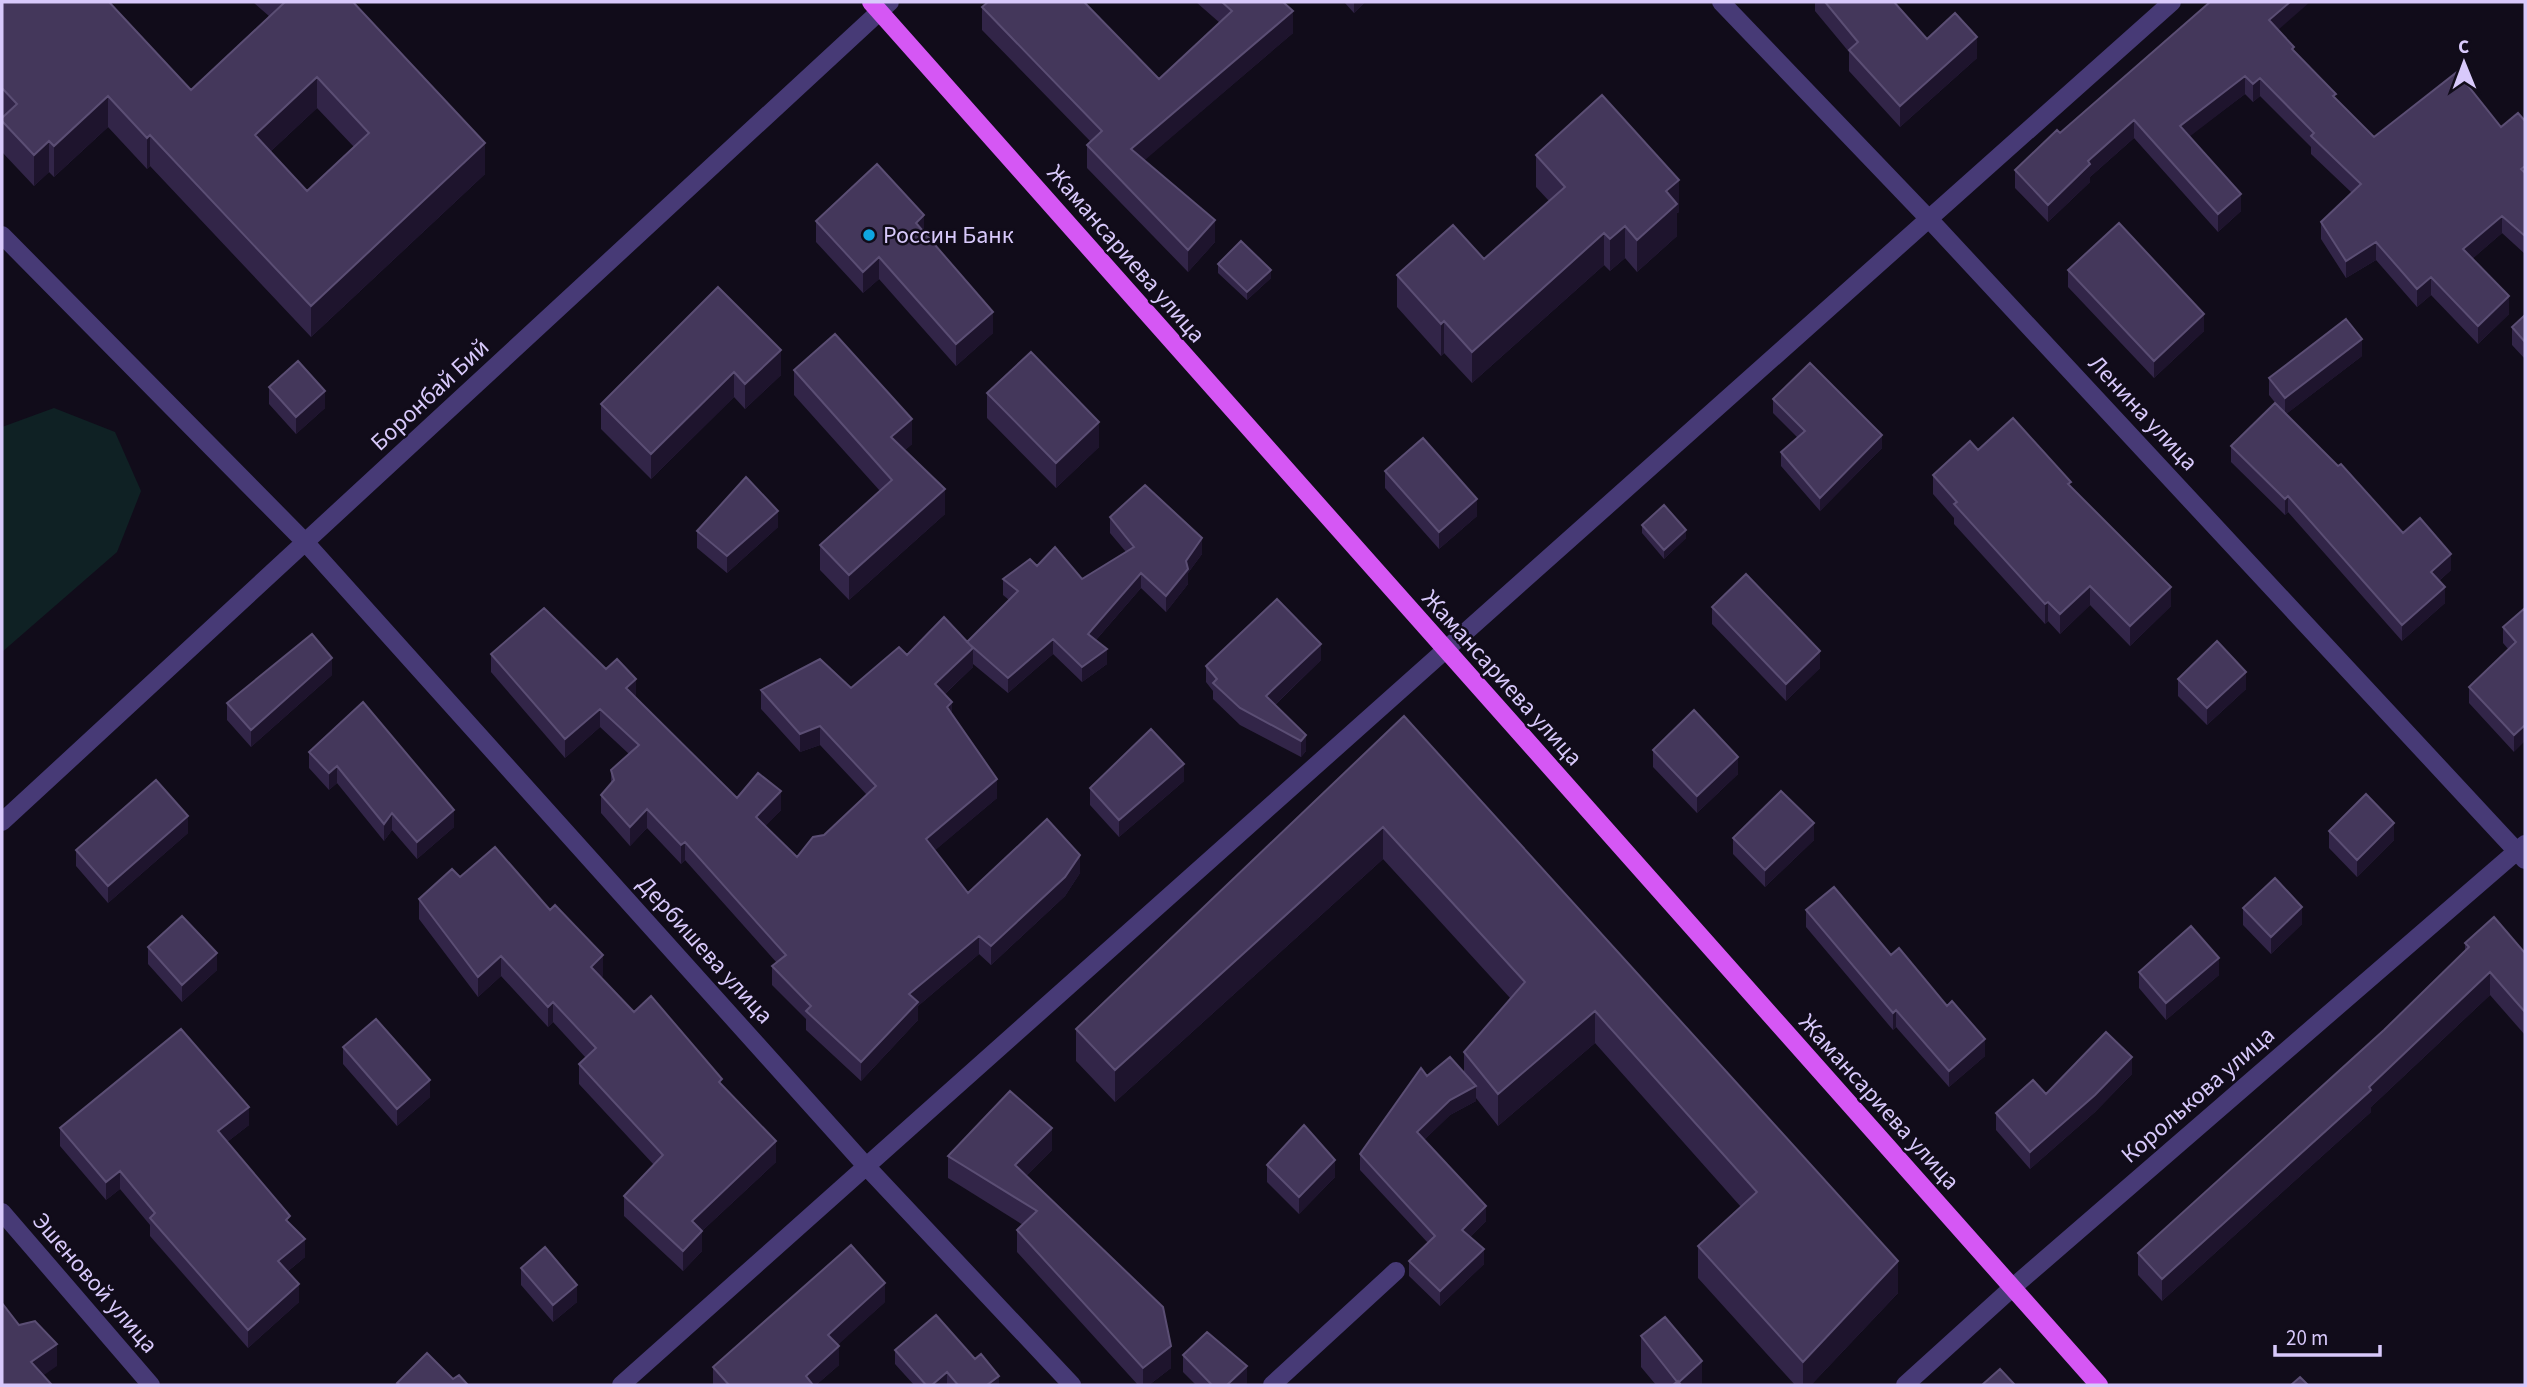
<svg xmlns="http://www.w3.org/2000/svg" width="2527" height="1387" font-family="'Source Sans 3',sans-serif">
	<rect width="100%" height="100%" fill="#110c1a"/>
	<path fill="#0f2124" d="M54 408 115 432 141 491 117 552 2 652V427Z"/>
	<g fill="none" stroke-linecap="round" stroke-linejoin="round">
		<path stroke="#473a76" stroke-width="18" d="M1721 2 1929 219 2525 860
			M2 235 306 543 866 1166 1072 1385
			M2 822 890 2
			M2 1212 151 1385
			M621 1385 2172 2
			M1272 1385 1396 1271
			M1905 1385 2012 1288 2525 844"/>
		<path stroke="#d557f4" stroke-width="18" d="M871 2 2099 1385"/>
	</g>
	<path fill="#322548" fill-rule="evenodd" d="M2 2 191 90 269 16 253 2H353L485 174 311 337 150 166 147 169 108 127 54 177 49 172 34 186 2 152ZM317 108 354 147 307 191 270 152Z
		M1196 2H1283L1293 33 1144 160 1215 242 1188 272 1087 168V145L1091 142 982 30V7L1159 79 1220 23Z
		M1344 2H1365L1354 13Z
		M1815 2H1894L1927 39 1977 58 1900 127 1849 71V52L1815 11Z
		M2278 30 2294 51 2336 99 2374 137 2501 127 2525 121V254L2502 233 2472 259 2509 314 2478 344 2431 295 2417 307 2376 260 2346 278 2321 239V222L2352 193 2311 154V147L2260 96 2253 102 2245 94 2189 136 2241 211 2218 232 2134 138 2090 177V182L2048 222 2015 188V170L2060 133Z
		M1536 155 1679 212 1677 213V236L1637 272 1625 258 1610 271 1604 265 1472 383 1444 353 1441 356 1397 307V275L1484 259 1549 201 1536 187Z
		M816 221 924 233 993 333 956 366 879 279 863 293 816 242Z
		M1218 264 1271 278 1247 300 1218 273Z
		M2068 270 2204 331 2154 378 2068 287Z
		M718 287 781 375 745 409 734 397 651 479 601 429V404Z
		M2525 315V359L2512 345V327Z
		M2362 356 2286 414 2403 533 2451 570 2439 581 2445 603 2402 641 2288 512 2285 515 2231 462V446L2277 405 2269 395V378Z
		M794 370 912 444 905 450 945 514 849 600 820 570V545L880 491 794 395Z
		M269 387 325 408 296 434 269 404Z
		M987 393 1099 447 1056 488 987 418Z
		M1773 399 1882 448 1820 511 1781 466V452L1798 438 1773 413Z
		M1978 450 2071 487 2171 606 2130 646 2090 605 2060 634 2048 621 2045 624 1954 524V518L1933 494V475Z
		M1385 471 1477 516 1439 549 1385 488Z
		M1110 517 1202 554 1188 573V584L1166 612 1141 588 1096 640 1107 664 1082 682 1053 654 1008 693 973 664V667L945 694 952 715 997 798 935 850 968 893 1080 873 1065 896 991 965 979 954 918 1006V1020L861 1081 806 1030V1019L772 985V966L777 963 685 860 681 864 647 828 630 846 601 813V795L611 784V770L629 754 600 727 565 758 491 672V654L636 697 737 798 781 810 765 826 797 857 824 835 867 795 820 745 800 752 761 709V690L851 688 907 655 967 642 1009 600 1003 595V579L1037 566 1082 579 1126 552 1110 533Z
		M1642 525 1686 538 1664 559 1642 533Z
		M778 527 727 573 697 548V531Z
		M1712 607 1820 668 1786 701 1712 624Z
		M2525 608 2514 752 2469 703V687L2509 650 2503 643V627Z
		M1321 660 1275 705 1306 735V751L1301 757 1240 725 1213 699V691L1206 682V666Z
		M332 675 251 747 227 720V703Z
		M2178 679 2246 689 2207 725 2178 696Z
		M1404 716 1898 1293 1811 1385H1795L1698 1278V1246L1741 1207 1595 1043 1498 1126 1476 1098V1101L1450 1115 1424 1140 1486 1221 1470 1237 1484 1264 1440 1306 1409 1276V1261L1428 1243 1360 1170V1154L1427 1076 1464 1073V1052L1511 999 1383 859 1115 1102 1076 1061V1029Z
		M1653 750 1738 774 1697 813 1653 767Z
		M309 752 454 827 417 859 392 830 384 841 337 783 329 790 309 768Z
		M1184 781 1119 837 1090 805V788Z
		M2329 831 2394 840 2357 877 2329 848Z
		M188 833 108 903 76 866V850Z
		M1733 838 1814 840 1765 887 1733 854Z
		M460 877 603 976 601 977 634 1012 722 1085 776 1162 702 1231V1251L683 1271 624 1216V1196L654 1165 579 1084V1064L586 1058 553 1022 548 1027 501 976 478 997 419 919V899Z
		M2243 908 2302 924 2271 954 2243 925Z
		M1806 910 1891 955 1985 1056 1949 1087 1896 1027 1893 1030 1806 927Z
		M2465 943 2525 953V1035L2490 995 2371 1107V1112L2162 1301 2138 1275V1253L2384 1030 2465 951Z
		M148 947 217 970 182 1002 148 964Z
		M2139 972 2219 975 2166 1020 2139 988Z
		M343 1047 430 1097 397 1126 343 1064Z
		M2132 1074 2095 1112 2030 1169 1996 1130V1113L2046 1094Z
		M249 1125 227 1142 290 1224 305 1257 287 1272 299 1302 248 1348 150 1236V1225L120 1189 106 1200 60 1146V1128Z
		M1052 1150 1026 1176 1171 1368 1149 1385H1138L1017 1252V1230L1023 1225 948 1178V1156Z
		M1267 1165 1335 1177 1299 1214 1267 1182Z
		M521 1268 577 1302 553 1322 521 1285Z
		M885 1302 837 1345 839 1365 816 1385H713V1367Z
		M1641 1336 1702 1385H1656L1641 1367Z
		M895 1350 999 1385H914L895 1364Z
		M1183 1355 1247 1383 1244 1385H1196L1183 1372Z"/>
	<path fill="#1e142d" d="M1354 2H1365L1354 13Z
		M2290 2H2310L2269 38V20Z
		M1293 11V33L1131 172V149Z
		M1977 37V58L1900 127V106Z
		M2245 76V94L2180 144V126Z
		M317 77V108L255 166V135Z
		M2260 78V96L2253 102V84Z
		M108 96V127L54 177V146Z
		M2134 120V138L2090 177V182L2048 222V205L2088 161Z
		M150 135V166L147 169V138Z
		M49 141V172L34 186V155Z
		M485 143V174L311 337V306Z
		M1679 180V212L1677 213V236L1637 272V240L1666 191Z
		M2241 194V211L2218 232V214Z
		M924 215V237L916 223Z
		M2502 216V233L2463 267V249Z
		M1215 220V242L1188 272V250Z
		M1625 226V258L1610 271V239Z
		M1604 233V265L1472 383V352Z
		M2376 242V260L2346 278V261Z
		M879 257V279L863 293V272Z
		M1271 270V278L1247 300V292Z
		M2431 277V295L2417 307V289Z
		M2509 296V314L2478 344V326Z
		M993 312V333L956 366V344Z
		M2204 314V331L2154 378V361Z
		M1444 321V353L1441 356V324Z
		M2362 339V356L2285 415V398Z
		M781 350V375L745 409V384Z
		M734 372V397L651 479V454Z
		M325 391V408L296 434V417Z
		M912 419V444L891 462V437Z
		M1099 422V447L1056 488V463Z
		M1882 435V448L1820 511V498Z
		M945 489V514L849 600V575Z
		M2288 496V512L2285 515V499Z
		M1477 499V516L1439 549V532Z
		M778 511V527L727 573V556Z
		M1686 530V538L1664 559V550Z
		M1202 538V554L1188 573V584L1166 612V596L1186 561Z
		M2451 554V570L2431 588V572Z
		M1141 573V588L1088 649V634Z
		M2090 586V605L2060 634V614Z
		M2171 587V606L2130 646V626Z
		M2445 587V603L2402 641V625Z
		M2048 602V621L2045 624V604Z
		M1053 639V654L1008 693V678Z
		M1321 644V660L1266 713V696Z
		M973 648V667L935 703V684Z
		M1107 649V664L1082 682V667Z
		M1820 651V668L1786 701V684Z
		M332 658V675L251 747V730Z
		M2246 672V689L2207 725V708Z
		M636 679V697L626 688Z
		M952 702V720L947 707Z
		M600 709V727L565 758V739Z
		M2525 725V741L2514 752V735Z
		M820 726V745L800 752V734Z
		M1306 735V751L1301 757V741Z
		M1738 757V774L1697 813V796Z
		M1184 764V781L1119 837V820Z
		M337 766V783L329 790V773Z
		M997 779V798L926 858V839Z
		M781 791V810L756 836V817Z
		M647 809V828L630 846V827Z
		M454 810V827L417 859V842Z
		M392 813V830L384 841V824Z
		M188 816V833L108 903V886Z
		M1814 823V840L1765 887V870Z
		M2394 823V840L2357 877V860Z
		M1383 827V859L1115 1102V1070Z
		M685 842V860L681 864V845Z
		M1080 855V873L1065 896 991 965V946Z
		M2302 907V924L2271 954V937Z
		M979 936V954L918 1006V1020L861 1081V1062L909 994Z
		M217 953V970L182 1002V985Z
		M603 955V976L591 987V967Z
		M501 956V976L478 997V977Z
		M2219 958V975L2166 1020V1003Z
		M2490 972V995L2371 1107V1112L2162 1301V1279Z
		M553 1002V1022L548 1027V1007Z
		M1896 1010V1027L1893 1030V1013Z
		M1595 1011V1043L1498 1126V1094Z
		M1985 1039V1056L1949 1087V1071Z
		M2132 1057V1074L2095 1112 2030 1169V1152Z
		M430 1080V1097L397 1126V1109Z
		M1476 1086V1101L1450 1115 1417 1147V1132L1450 1100Z
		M249 1107V1125L218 1149V1131Z
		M1052 1128V1150L1015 1187V1165Z
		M776 1141V1162L702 1231V1251L683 1271V1251L692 1221Z
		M1335 1160V1177L1299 1214V1197Z
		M120 1171V1189L106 1200V1182Z
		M1486 1206V1221L1462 1245V1230Z
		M305 1239V1257L278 1279V1261Z
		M1484 1249V1264L1440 1306V1291Z
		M1898 1261V1293L1811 1385H1803V1362Z
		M885 1283V1302L828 1354V1335Z
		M299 1284V1302L248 1348V1330Z
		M577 1285V1302L553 1322V1305Z
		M57 1344V1366L31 1384V1362Z
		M839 1346V1365L816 1385H806V1376Z
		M1171 1346V1368L1149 1385H1143V1368Z
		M1702 1361V1385H1678V1383Z
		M1247 1366V1383L1244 1385H1227Z
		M947 1372V1385H932Z
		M999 1376V1385H987Z"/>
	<path fill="#44375b" stroke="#5b4e74" stroke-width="2" fill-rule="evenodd" d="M2 2H109L191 90 285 2H353L485 143 311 306 150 135 147 138 108 96 54 146 49 141 34 155 2 121V118L17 104 2 88ZM317 77 369 133 307 191 255 135Z
		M988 2H1084L1159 79 1232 11 1222 2H1283L1293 11 1131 149 1215 220 1188 250 1087 145 1102 131 982 7Z
		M1825 2H1894L1927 39 1955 13 1977 37 1900 106 1849 50 1858 42Z
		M2210 2H2290L2269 20 2294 47 2292 49 2336 94 2333 96 2374 137 2457 72 2501 127 2518 113 2525 121V166L2521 169 2525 173V236L2502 216 2463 249 2509 296 2478 326 2431 277 2417 289 2376 242 2346 261 2321 222 2361 184 2311 136 2314 133 2260 78 2253 84 2245 76 2180 126 2241 194 2218 214 2134 120 2088 161 2090 164 2048 205 2015 170 2057 130 2060 133Z
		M1602 95 1679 180 1666 191 1677 204 1637 240 1625 226 1610 239 1604 233 1472 352 1444 321 1441 324 1397 275 1453 225 1484 259 1565 187 1536 155Z
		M877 164 924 215 916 223 993 312 956 344 879 257 863 272 816 221Z
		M2119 223 2204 314 2154 361 2068 270Z
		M1241 241 1271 270 1247 292 1218 264Z
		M718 287 781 350 745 384 734 372 651 454 601 404Z
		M2525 315V342L2512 327Z
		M2346 319 2362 339 2285 398 2269 378Z
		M835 334 912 419 891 437 945 489 849 575 820 545 892 480 794 370Z
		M1031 352 1099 422 1056 463 987 393Z
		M298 361 325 391 296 417 269 387Z
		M1810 363 1882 435 1820 498 1781 452 1805 431 1773 399Z
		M2275 403 2338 466 2341 464 2403 533 2420 518 2451 554 2431 572 2445 587 2402 625 2288 496 2285 499 2231 446Z
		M2013 418 2071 482 2068 484 2171 587 2130 626 2090 586 2060 614 2048 602 2045 604 1954 504 1957 502 1933 475 1970 441 1978 450Z
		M1423 438 1477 499 1439 532 1385 471Z
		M746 477 778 511 727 556 697 531Z
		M1145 485 1202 538 1186 561 1188 569 1166 596 1141 573 1088 634 1107 649 1082 667 1053 639 1008 678 967 642 1018 591 1003 579 1030 559 1037 566 1055 547 1082 579 1134 547 1110 517Z
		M1664 505 1686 530 1664 550 1642 525Z
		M1746 574 1820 651 1786 684 1712 607Z
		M1277 599 1321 644 1266 696 1306 735 1301 741 1240 708 1213 683 1217 679 1206 666Z
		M544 608 606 669 617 659 636 679 626 688 737 798 758 773 781 791 756 817 797 857 813 837 824 835 876 786 820 726 800 734 761 690 820 659 851 688 899 647 907 655 944 617 973 648 935 684 952 702 947 707 997 779 926 839 968 893 1047 819 1080 855 1065 877 991 946 979 936 909 994 918 1002 861 1062 806 1011 811 1006 772 966 786 955 685 842 681 845 647 809 630 827 601 795 614 780 611 770 639 745 600 709 565 739 491 654Z
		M2525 608V725L2514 735 2469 687 2516 642 2503 627Z
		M312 634 332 658 251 730 227 703Z
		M2217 641 2246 672 2207 708 2178 679Z
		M363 702 454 810 417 842 392 813 384 824 337 766 329 773 309 752Z
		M1694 710 1738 757 1697 796 1653 750Z
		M1404 716 1898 1261 1803 1362 1698 1246 1757 1192 1595 1011 1498 1094 1464 1052 1525 982 1383 827 1115 1070 1076 1029Z
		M1151 729 1184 764 1119 820 1090 788Z
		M156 780 188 816 108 886 76 850Z
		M1781 791 1814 823 1765 870 1733 838Z
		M2366 794 2394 823 2357 860 2329 831Z
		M495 847 550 910 555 905 603 955 591 967 634 1012 651 996 722 1079 719 1082 776 1141 692 1221 702 1231 683 1251 624 1196 663 1155 579 1064 596 1048 553 1002 548 1007 501 956 478 977 419 899 452 869 460 877Z
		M2275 878 2302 907 2271 937 2243 908Z
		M1834 887 1891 955 1899 948 1947 1006 1952 1001 1985 1039 1949 1071 1896 1010 1893 1013 1806 910Z
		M182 916 217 953 182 985 148 947Z
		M2494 917 2525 953V1012L2490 972 2369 1087 2371 1090 2162 1279 2138 1253 2384 1030 2469 947 2465 943Z
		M2191 926 2219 958 2166 1003 2139 972Z
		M376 1019 430 1080 397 1109 343 1047Z
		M181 1029 249 1107 218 1131 290 1216 286 1220 305 1239 278 1261 299 1284 248 1330 150 1218 155 1213 120 1171 106 1182 60 1128Z
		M2106 1032 2132 1057 2095 1095 2030 1152 1996 1113 2033 1080 2046 1094Z
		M1450 1057 1476 1086 1450 1100 1417 1132 1486 1206 1462 1230 1484 1249 1440 1291 1409 1261 1435 1236 1360 1154 1421 1068 1427 1076Z
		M1010 1091 1052 1128 1015 1165 1163 1307 1171 1346 1143 1368 1017 1230 1037 1211 948 1156Z
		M1304 1125 1335 1160 1299 1197 1267 1165Z
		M851 1245 885 1283 828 1335 839 1346 806 1376 813 1385H729L713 1367Z
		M545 1247 577 1285 553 1305 521 1268Z
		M2 1303 19 1325 35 1321 57 1344 31 1362 52 1385H2Z
		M936 1315 975 1359 981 1354 999 1376 987 1385H958L947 1372 932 1385H926L895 1350Z
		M1665 1317 1702 1361 1678 1383 1641 1336Z
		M1207 1332 1247 1366 1227 1385H1212L1183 1355Z
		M427 1353 453 1379 459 1375 468 1385H400L397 1383Z
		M2000 1369 2015 1385H1982Z
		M2300 1377 2308 1385H2291Z
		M1678 1381 1681 1385H1673Z"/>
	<circle fill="#0fa6e1" stroke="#110c1a" stroke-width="2.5" cx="869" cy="235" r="7"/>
	<g text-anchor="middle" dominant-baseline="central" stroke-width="5" stroke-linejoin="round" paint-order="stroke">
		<g font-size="24" fill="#d8c9fb" stroke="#110c1a" text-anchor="start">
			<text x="883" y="235">Россин Банк</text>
		</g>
		<g font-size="24" fill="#d8c9fb" stroke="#110c1a">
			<text transform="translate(1126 254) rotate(49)">Жамансариева улица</text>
			<text transform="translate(430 395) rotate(-43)">Боронбай Бий</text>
			<text transform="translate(2143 413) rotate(47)">Ленина улица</text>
			<text transform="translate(1502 678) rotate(48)">Жамансариева улица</text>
			<text transform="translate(705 950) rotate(48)">Дербишева улица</text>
			<text transform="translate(2198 1095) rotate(-41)">Королькова улица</text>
			<text transform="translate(1879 1102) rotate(48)">Жамансариева улица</text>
			<text transform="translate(95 1283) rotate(49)">Эшеновой улица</text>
		</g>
	</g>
	<rect width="2527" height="1387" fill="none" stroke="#d8c9fb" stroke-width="7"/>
	<g transform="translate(2464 63) rotate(359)" stroke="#110c1a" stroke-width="5" paint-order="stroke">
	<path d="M0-5L12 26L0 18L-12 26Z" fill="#d8c9fb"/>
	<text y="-10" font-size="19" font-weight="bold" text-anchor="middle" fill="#d8c9fb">С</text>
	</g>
	<path d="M2275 1345v10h105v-10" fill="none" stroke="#d8c9fb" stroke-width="3.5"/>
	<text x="2286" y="1345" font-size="21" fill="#d8c9fb" stroke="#110c1a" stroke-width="5" paint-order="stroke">20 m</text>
</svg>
